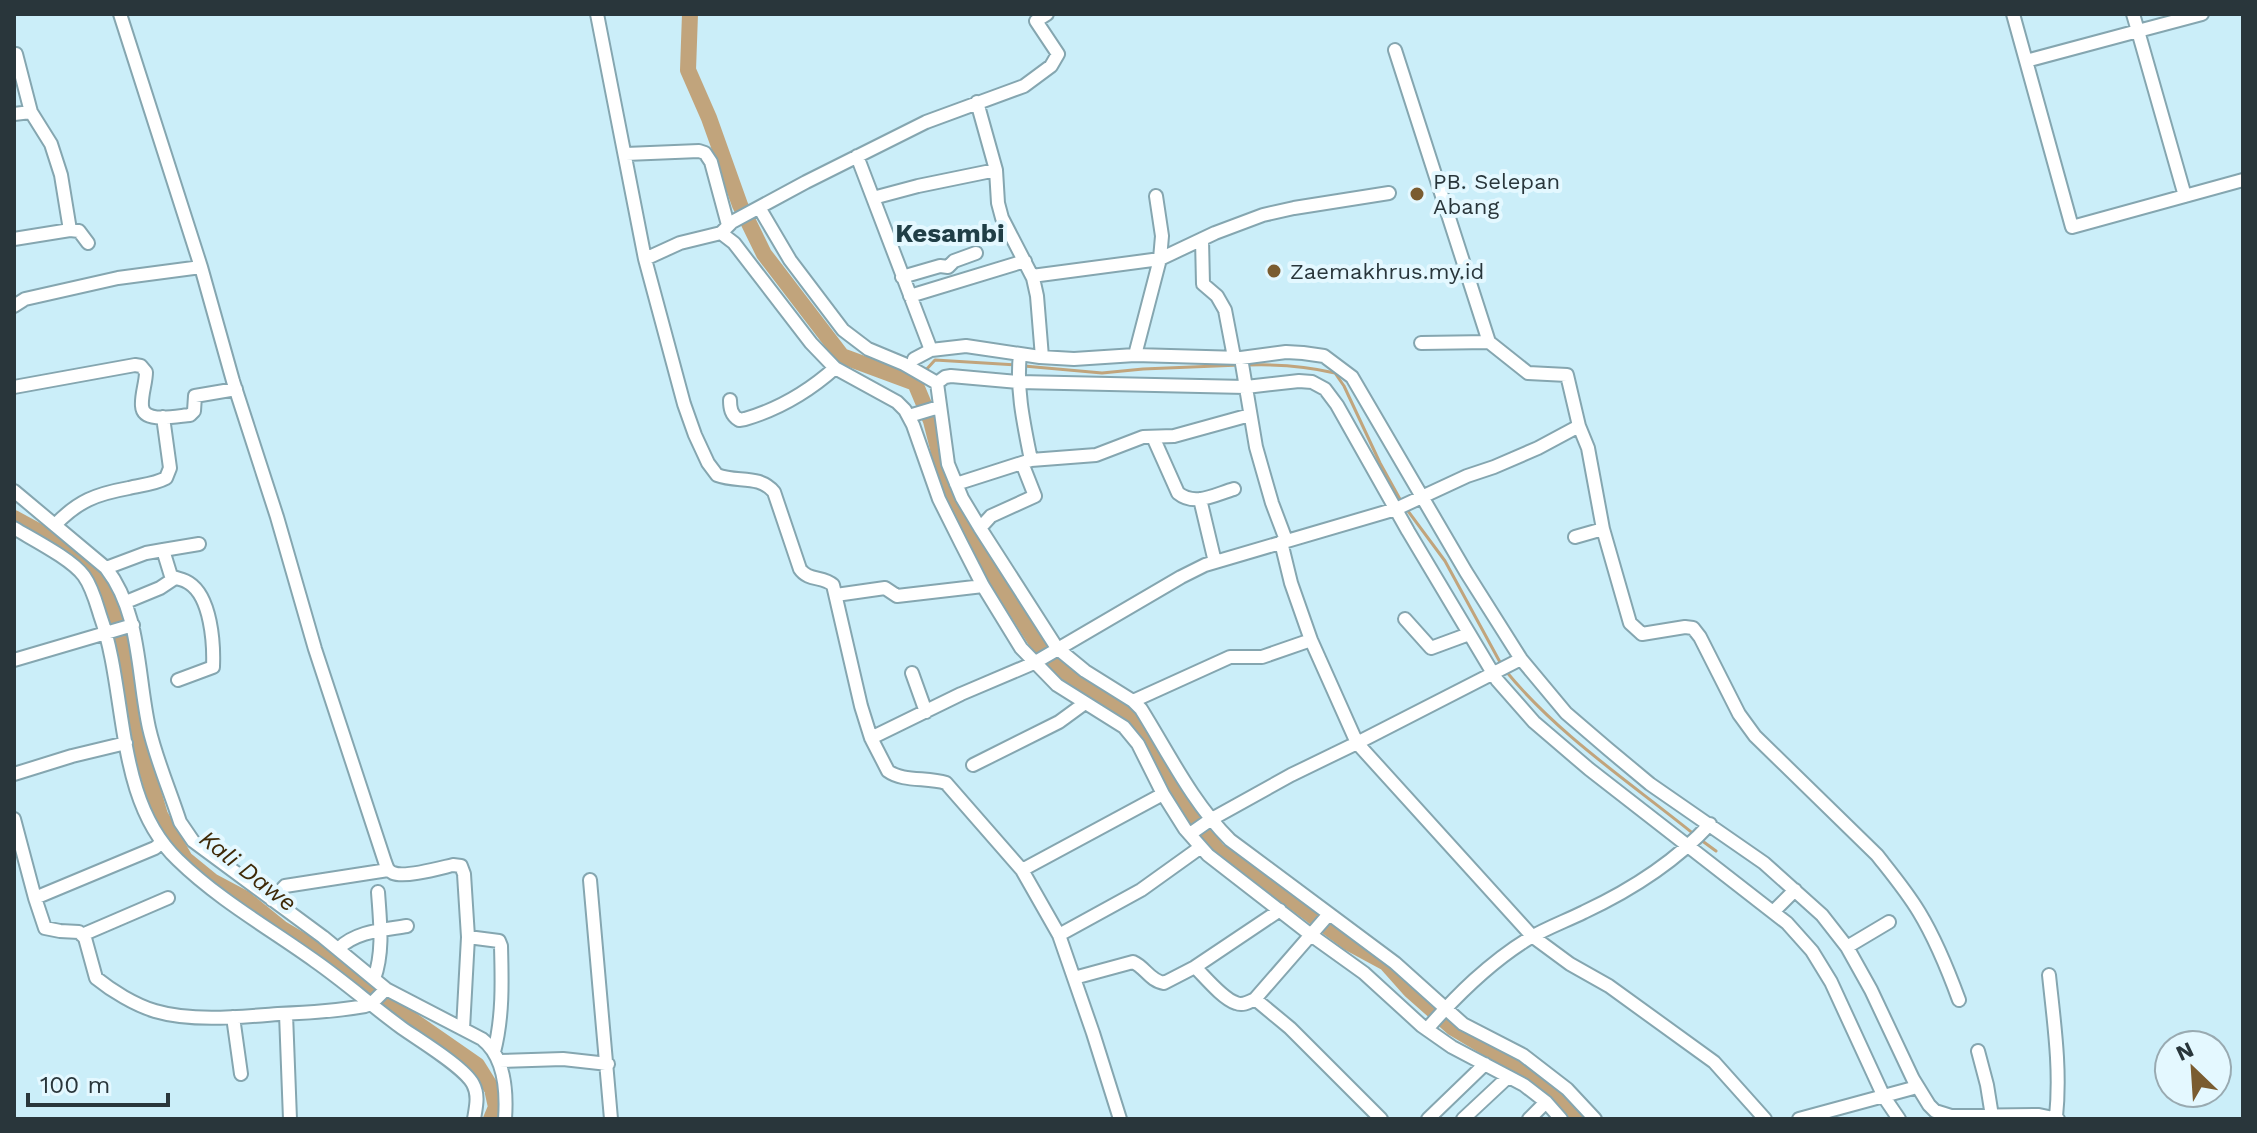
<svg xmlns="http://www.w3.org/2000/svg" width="2257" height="1133" font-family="'Work Sans',sans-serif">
	<rect width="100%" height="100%" fill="#cbeef9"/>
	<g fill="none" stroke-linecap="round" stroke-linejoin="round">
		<path stroke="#c1a47c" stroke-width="3" d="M1248 365C1278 364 1306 366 1335 373L1344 386 1380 463 1401 501
			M1024 366 1102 373 1143 369 1240 365
			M925 371 935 360 1017 365
			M1405 507 1445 561 1501 664
			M1505 670C1558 735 1631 783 1695 835
			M1701 840 1716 851"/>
		<path stroke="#c1a47c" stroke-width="16" d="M690 14 688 70 709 118 740 205 764 254 842 356 915 383 931 421 945 476 964 530 1012 604 1049 662 1130 717 1150 736 1189 812 1218 851 1255 873 1349 943 1386 963 1410 990 1453 1028 1520 1068 1578 1119
			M14 518 36 530 73 555 92 571 107 592 117 620 127 658 143 757 160 815 185 859 212 881 244 898 281 928 328 956 366 988 477 1065 492 1089 496 1107 491 1119"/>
		<g stroke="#85a6b0" stroke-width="16">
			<path id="minor" d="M120 14 201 267 233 381 277 517 315 649 385 862C387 867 387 870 393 873 405 878 440 868 453 865L461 866 464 874 468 937 499 941 501 946C502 982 503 1017 494 1052
				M597 14 645 259 680 243 721 233
				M1047 14 1036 21 1058 54 1051 66 1024 86 926 122 806 182 732 222 721 233 734 243 811 343 835 368 897 402 905 410 913 425 939 499 961 543 983 586 1021 648 1057 685 1124 727 1138 744 1163 794 1185 829 1208 855 1311 935 1364 973 1422 1026 1452 1047 1524 1085 1546 1102 1561 1119
				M2013 14 2072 227 2243 180
				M1395 50 1489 342
				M16 54 31 112 51 144 61 175 70 230
				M2026 61 2138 31 2133 14
				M977 102 996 170
				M14 114 31 112
				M626 154 699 151 705 153 711 162 728 225
				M857 156 931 350 966 346 1040 357 1074 359 1135 355 1241 358 1286 352 1303 353 1324 356 1352 377 1466 572 1521 659 1566 713 1608 749 1650 784 1764 863 1822 915 1847 947 1871 990 1913 1079 1929 1105 1935 1111 1951 1116 2039 1115 2058 1119
				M2185 196 2138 31 2202 14
				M873 198 918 186 996 170 998 203 1002 218 1033 278 1037 296 1042 357
				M760 209 790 260 843 330 868 349 904 364 937 383
				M14 239 70 230 79 231 88 243
				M1202 239 1203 284 1217 296 1225 310 1234 357
				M645 259 684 404 695 435 708 463 717 475C737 483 759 474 774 492L800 569C808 581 823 576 833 585L861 706 871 738 888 771C903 782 927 777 946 783L1022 870 1059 935 1093 1033 1120 1119
				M1032 276 1160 259 1215 233 1263 215 1294 208 1389 193
				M902 277 940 266 948 267 954 261 976 253
				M910 296 1025 261
				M14 306 25 299 118 278 201 267
				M1421 343 1489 342 1528 373 1567 375 1579 426
				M1020 354C1016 390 1024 425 1031 460
				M1135 355 1160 259 1162 236 1156 196
				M1241 358 1256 447 1272 503 1286 540
				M914 359 931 350
				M937 383 945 377 951 376 1019 382 1200 386 1246 387 1299 381 1312 382 1325 389 1337 405 1408 531 1497 680 1534 722 1589 769 1787 923 1812 951 1831 982 1884 1097 1899 1119
				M937 383 948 464 962 498 980 528 1057 648 1085 671 1133 701 1141 709C1169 754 1192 802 1230 840L1395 963 1463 1024 1523 1055 1567 1089 1595 1119
				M14 387 135 365 141 366 146 372C146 383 141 395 142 406 143 424 177 416 190 415L194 411 195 396 236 389
				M730 400C730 408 731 415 739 420L745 419C779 409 808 392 835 368
				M909 416 939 407
				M1153 437 1178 493C1195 507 1216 494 1234 489
				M956 484 1031 460 1096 455 1143 437 1174 436 1250 415
				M14 491 106 568C141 613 137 674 149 728 156 759 170 791 180 822L193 841 323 937 386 989 482 1039C505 1057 507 1091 505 1119
				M1200 499 1215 562
				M55 525C78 501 96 494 129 488 141 485 155 484 166 478L170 468 163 417
				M14 528C32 539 72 559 84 576 92 587 96 602 100 615 128 693 114 799 178 860 219 900 269 928 315 961 345 982 372 1006 402 1028 419 1040 464 1067 473 1084 479 1095 476 1107 474 1119
				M980 528 991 516 1035 496 1022 463
				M1603 529 1630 623 1642 634 1685 627 1693 628 1700 637 1739 714 1755 736 1877 855C1892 874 1907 892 1919 912 1936 940 1948 970 1959 1000
				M1281 542 1291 583 1311 640 1357 743 1532 936 1570 964 1609 986 1714 1062 1765 1119
				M163 550 199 544
				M106 568 146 553 163 550 171 576C177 579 184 579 189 583 211 597 214 643 213 667L178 680
				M836 595 885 588 897 596 983 586
				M126 602 160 588 175 578
				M1405 619 1431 648 1469 634
				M14 660 133 625
				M912 673 926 712
				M1133 701 1230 657H1262L1311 640
				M871 738 961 694 1034 663 1181 577 1205 565 1396 509 1467 476 1494 467 1538 448 1579 426 1588 448 1603 529 1575 537
				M973 765 1059 722 1085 703
				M14 774 72 756 126 743
				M14 819 35 898 45 928 60 931 79 932 85 938 96 978C112 991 135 1005 155 1011 192 1022 240 1017 278 1014 307 1013 337 1011 365 1006L371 1004 386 989
				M1190 834 1210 820 1291 775 1357 743 1521 659
				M1022 870 1163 794
				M590 880 611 1119
				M35 898 155 848 162 842
				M272 900 285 886 388 870
				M1774 911 1795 890
				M82 935 168 898
				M1059 935 1141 890 1201 847
				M1847 947 1889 922
				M338 949C356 931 383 930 407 926
				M1195 967 1280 910
				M2049 975C2054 1023 2061 1069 2056 1117
				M1074 978 1133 962C1145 967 1150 981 1164 983L1195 967C1205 977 1223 999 1236 1003 1243 1006 1249 1002 1255 999L1329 914
				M374 979C384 951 380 921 378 892
				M1255 999 1290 1028 1381 1119
				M286 1014 290 1119
				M233 1017 241 1074
				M463 1029 468 937
				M1427 1029C1457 995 1489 963 1528 939 1546 928 1566 921 1584 912 1631 890 1675 862 1710 824
				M1978 1051 1987 1085 1992 1116
				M499 1061 563 1059 608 1064
				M1428 1119 1485 1064
				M1463 1119 1508 1077
				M1529 1119 1546 1102
				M1799 1119 1917 1087"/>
		</g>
		<use href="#minor" stroke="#fff" stroke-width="12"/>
	</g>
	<g fill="#7a5c30" stroke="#e4f8ff" stroke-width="3">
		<circle cx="1417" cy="194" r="8"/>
		<circle cx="1274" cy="271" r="8"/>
	</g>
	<g text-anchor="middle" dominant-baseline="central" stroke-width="8" stroke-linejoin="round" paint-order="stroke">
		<g font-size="22" fill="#29363b" stroke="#e4f8ff" text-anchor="start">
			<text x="1433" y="181">PB. Selepan<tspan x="1433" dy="25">Abang</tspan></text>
			<text x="1290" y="271">Zaemakhrus.my.id</text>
		</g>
		<g font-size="24" font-style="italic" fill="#3f2a08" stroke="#e4f8ff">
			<text transform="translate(248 871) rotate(38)">Kali Dawe</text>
		</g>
		<g font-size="26" font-weight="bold" fill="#203e46" stroke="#e4f8ff">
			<text x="950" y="233">Kesambi</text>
		</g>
	</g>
	<rect width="2257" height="1133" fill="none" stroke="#29363b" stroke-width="32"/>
	<g transform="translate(2193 1069) rotate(335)"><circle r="38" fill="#e4f8ff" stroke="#99aab1" stroke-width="2"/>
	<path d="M0-6L14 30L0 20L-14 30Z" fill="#7a5c30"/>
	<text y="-12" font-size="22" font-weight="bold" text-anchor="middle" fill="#29363b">N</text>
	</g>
	<path d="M28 1093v12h140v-12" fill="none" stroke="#29363b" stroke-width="4"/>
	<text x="40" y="1093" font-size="24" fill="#29363b" stroke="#e4f8ff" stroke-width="6" paint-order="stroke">100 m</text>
</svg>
